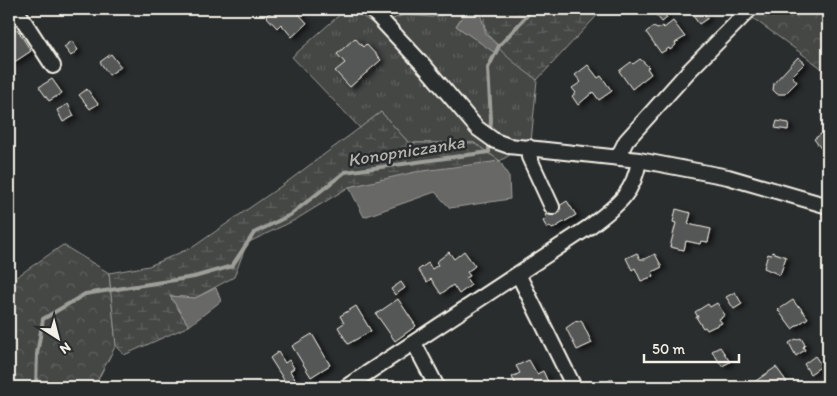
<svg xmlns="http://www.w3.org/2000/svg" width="837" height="396" font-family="Itim,sans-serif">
	<defs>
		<pattern id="grass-tufts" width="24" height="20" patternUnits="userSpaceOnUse" patternTransform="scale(1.25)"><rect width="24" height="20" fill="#444645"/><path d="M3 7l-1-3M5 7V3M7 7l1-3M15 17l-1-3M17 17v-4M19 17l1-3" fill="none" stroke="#606160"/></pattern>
		<pattern id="forest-crowns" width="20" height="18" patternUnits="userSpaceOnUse" patternTransform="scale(1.25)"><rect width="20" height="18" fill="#444645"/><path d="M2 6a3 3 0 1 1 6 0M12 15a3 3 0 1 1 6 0" fill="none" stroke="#606160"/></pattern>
		<pattern id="wetland-marsh" width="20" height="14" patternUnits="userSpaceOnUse" patternTransform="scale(1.25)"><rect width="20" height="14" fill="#444645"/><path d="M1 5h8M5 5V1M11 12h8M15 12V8" fill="none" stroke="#606160"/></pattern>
		<filter id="shadow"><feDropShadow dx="4.5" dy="2.5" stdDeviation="2.5" flood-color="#0009"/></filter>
	</defs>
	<rect width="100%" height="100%" fill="#2a2d2e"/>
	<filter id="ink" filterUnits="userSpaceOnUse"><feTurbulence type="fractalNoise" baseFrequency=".02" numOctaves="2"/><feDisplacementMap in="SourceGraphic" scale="10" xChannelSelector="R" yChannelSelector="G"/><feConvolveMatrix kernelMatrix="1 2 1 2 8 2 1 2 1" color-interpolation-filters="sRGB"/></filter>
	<g filter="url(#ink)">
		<path fill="url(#grass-tufts)" stroke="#9c9c96" d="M346 9H352L375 25 404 15 432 17 466 10 456 26 496 53 499 46 537 80 531 142 500 161 474 143H409L381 112 360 128 292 57Z"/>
		<path fill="url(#forest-crowns)" stroke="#9c9c96" d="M757 9H828V77L820 67 750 16Z
			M63 245 109 273 116 345 94 387H9V282Z"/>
		<path fill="url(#wetland-marsh)" stroke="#9c9c96" d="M489 9H603L537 80C521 68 482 41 484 19 484 16 487 12 489 9Z
			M381 112 409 143H474L500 161 349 187 295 220 247 243 234 277 195 298 170 296 189 326 124 355 116 345 109 273 149 266 193 247 287 182Z"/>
		<path fill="#676866" stroke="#9f9f9a" d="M468 9H479L486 34 499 46 495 53 456 26Z
			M500 161 509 177 510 199 450 208 435 192 364 217 349 187 415 172Z
			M216 288 221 301 189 326 170 296 195 298Z"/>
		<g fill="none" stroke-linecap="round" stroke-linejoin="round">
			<path stroke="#9f9f9a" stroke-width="4" d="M490 133 491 120 488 68 499 46 533 9
				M36 387 37 354 43 319 85 294 194 277 232 266 254 233 290 215 345 172 489 152V140"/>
		</g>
		<path fill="#555756" stroke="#f4f1e8" filter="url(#shadow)" d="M274 9H300L302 10 299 14 307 23 292 37 281 24 277 28 266 16Z
			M688 9H705L702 11 708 18 699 24Z
			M662 10 667 18 662 22 656 15Z
			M673 21 685 37 675 43 676 45 670 50 669 48 661 53 646 32 653 27 658 29 662 26 664 28Z
			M17 29 31 51 10 65 9 34Z
			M355 38 363 47 366 44 381 60 350 87 335 71 345 63 337 54Z
			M72 41 78 50 71 56 64 47Z
			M111 54 121 67 109 75 100 62Z
			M798 57 805 63 792 76 797 82 785 94H777L773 90 774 83Z
			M640 59 649 67 647 68 651 74 632 89 619 71 631 62 633 64Z
			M588 65 598 78 601 76 612 91 599 100 593 92 578 105 572 96 576 93 572 88 581 82 575 75Z
			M52 79 62 93 49 101 39 87Z
			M87 89 98 104 90 109 79 95Z
			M68 104 74 116 63 122 57 110Z
			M777 121 789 123 788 130 775 128Z
			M828 129V158L814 139Z
			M567 201 576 215 552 229 550 226 547 228 543 221 547 218 545 215Z
			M676 209 691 213 688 224 711 229 708 242 701 241 700 244 686 241 684 250 670 247 676 223 673 222Z
			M464 251 475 266 467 272 470 276 466 278 471 285 459 294 453 285 441 294 431 279 427 282 418 270 428 263 432 269 438 265 436 262 449 252 454 259Z
			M772 252 786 257 780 275 764 268 768 254 771 255Z
			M637 253 640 259H645L655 254 662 267 652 272 654 276 641 281 635 268 632 270 626 258Z
			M401 282 405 288 395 295 391 289Z
			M735 292 742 304 734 309 726 297Z
			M398 299 416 326 395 341 376 314Z
			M793 300 798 307 799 306 808 318 792 329 778 310Z
			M717 303 725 315 719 319 722 323 707 330 705 327 703 328 696 317H698L695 312 708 304 710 307Z
			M356 306 371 331 348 344 338 327 344 323 340 316Z
			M581 320 592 343 577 350 566 328 576 321 577 322Z
			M312 334 330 365 311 377 292 346Z
			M801 338 805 345 803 347 805 350 796 356 789 343 796 339 797 340Z
			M720 347 730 362 722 366 712 351Z
			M278 352 285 363 289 360 294 368 290 371 296 381 288 386 270 358Z
			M815 356 822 366 810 374 804 364Z
			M529 360 537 374 543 371 549 384 543 387H533L532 385 527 387H517L512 377 520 373 516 366Z
			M776 367 787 382 779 387H747Z
			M828 369V387H824L821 382 827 377 823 372Z
			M612 379 617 387H597Z"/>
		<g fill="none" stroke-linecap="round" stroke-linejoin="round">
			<g stroke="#f4f1e8" stroke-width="18">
				<path id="minor" d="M16 9 53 66
					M371 9 427 69 477 128 495 141 509 146 639 160 728 177 828 206
					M529 147V157L552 207
					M618 157 626 141 687 73 750 9
					M518 274 574 387
					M414 343 437 387
					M346 387 589 227C615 207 634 195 639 160"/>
			</g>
			<use href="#minor" stroke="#2a2d2e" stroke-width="14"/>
		</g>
	</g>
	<g text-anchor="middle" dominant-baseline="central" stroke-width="5" stroke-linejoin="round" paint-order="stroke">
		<g font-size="18" font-style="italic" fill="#b5b3ae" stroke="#2a2d2e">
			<text transform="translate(406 151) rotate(-9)">Konopniczanka</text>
		</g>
	</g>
	<rect width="837" height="396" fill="none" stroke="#2a2d2e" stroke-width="30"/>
	<rect x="15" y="15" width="807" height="366" fill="none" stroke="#f4f1e8" stroke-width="2" filter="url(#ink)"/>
	<g transform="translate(58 338) rotate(144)" stroke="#2a2d2e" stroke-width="4" paint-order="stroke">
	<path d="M0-4L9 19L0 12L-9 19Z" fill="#f4f1e8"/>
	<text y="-8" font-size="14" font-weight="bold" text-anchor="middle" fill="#f4f1e8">N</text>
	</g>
	<path d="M644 354v8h95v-8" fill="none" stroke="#f4f1e8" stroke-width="2.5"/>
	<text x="652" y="354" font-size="15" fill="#f4f1e8" stroke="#2a2d2e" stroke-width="4" paint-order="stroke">50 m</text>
</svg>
